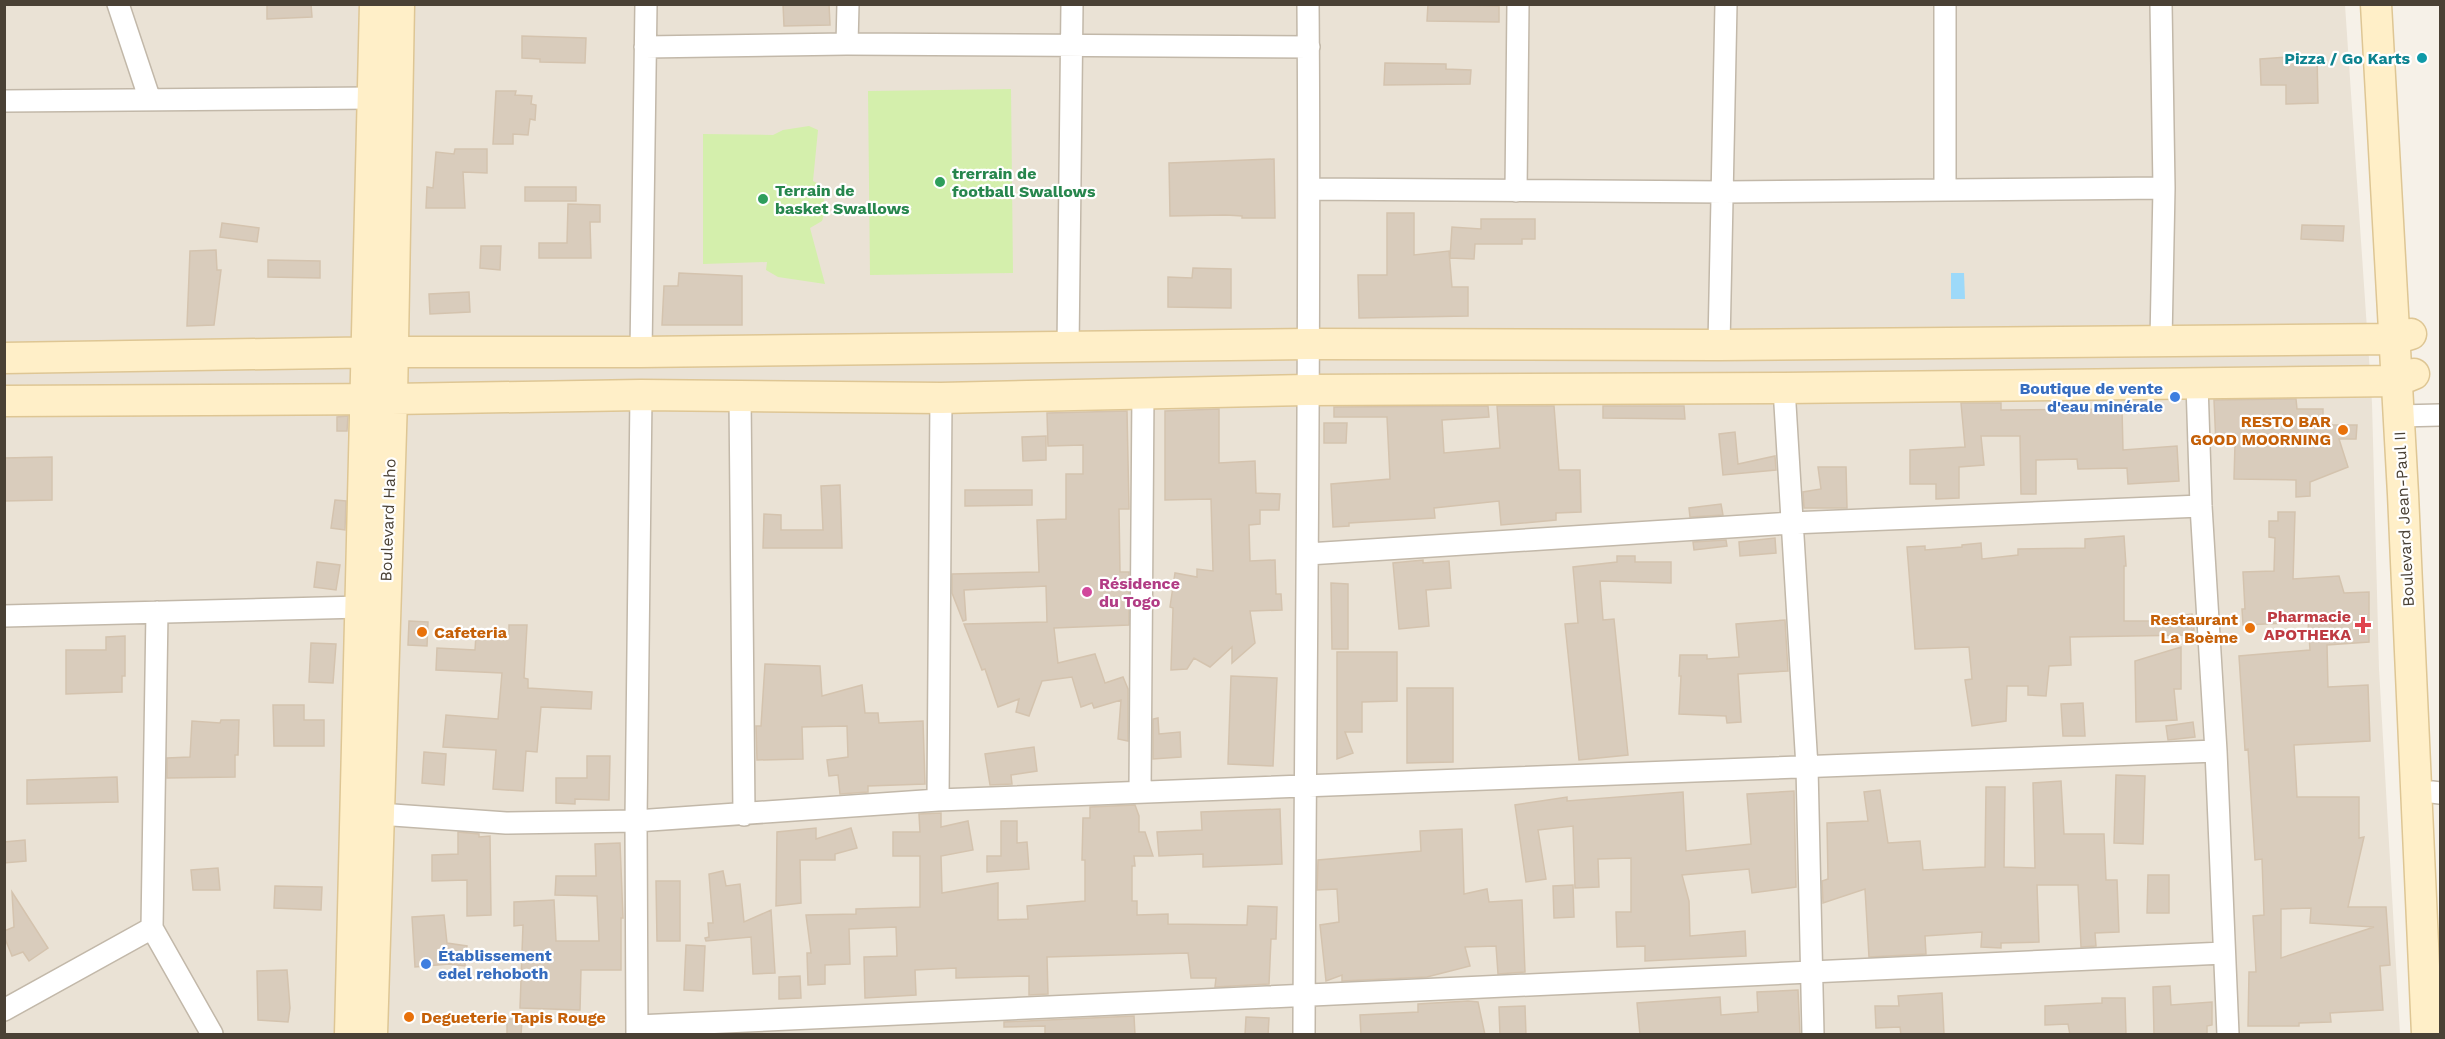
<svg xmlns="http://www.w3.org/2000/svg" width="2445" height="1039" font-family="'Work Sans',sans-serif">
	<rect width="100%" height="100%" fill="#f6f1e8"/>
	<path fill="#eae2d5" d="M5 5H2345L2372 403 2379 669 2400 1034H5Z"/>
	<path fill="#d4efac" d="M1011 89 1013 273 870 275 868 91Z
		M809 126 818 130 813 181 823 186 825 211 822 221 810 228 825 284 778 277 766 270 767 262 703 264V134L773 135 783 130Z"/>
	<path fill="#9dd9f9" d="M1951 273H1964L1965 299H1951Z"/>
	<path fill="#d9ccbc" stroke="#d4c3ae" stroke-width="1.5" fill-rule="evenodd" d="M267 4H311L312 17 267 19Z
		M783 4H829L830 25 784 26Z
		M1428 4 1499 6V22L1427 21Z
		M522 36 586 38 585 63 540 62V59L522 58Z
		M2317 55 2318 103 2286 104V85H2261L2260 59Z
		M1385 63 1446 64V69L1471 70 1470 84 1384 85Z
		M496 91H516L515 95 532 96 531 104 536 105 535 120 530 119 528 135 513 134V144H493Z
		M455 149H487V173L463 172 465 208H426L427 187 433 188 436 152 454 154Z
		M1274 159 1275 218H1242V216L1226 215 1170 216 1169 163Z
		M525 187H576V201H525Z
		M568 204 600 205V222H590L591 258H539V243H567Z
		M1387 213H1414V255L1449 251 1452 287H1468V316L1359 318 1358 275H1387Z
		M1481 219H1535V239H1522V244H1475L1474 259 1450 258 1452 227 1481 229Z
		M222 223 259 228 257 242 220 237Z
		M2302 225 2344 226 2343 241 2301 239Z
		M481 246H501L500 270 480 268Z
		M216 250 217 270H221L214 325 187 326 190 251Z
		M268 260 320 261V278L268 277Z
		M1193 268 1231 269V308L1168 307V277L1192 278Z
		M679 273 742 276V325H662L664 286H678Z
		M469 292 470 312 430 314 429 294Z
		M2296 399 2297 409H2323V425H2357L2356 439H2339L2348 467 2310 482V496L2296 497V480L2234 479 2235 444 2216 445 2214 400Z
		M1961 403H2001V410L2122 409 2123 450 2177 446 2179 481 2128 484 2127 468 2078 469 2077 459 2036 460V494H2021L2020 436H1981L1984 465 1959 467V498L1936 499V484H1910V450L1965 447Z
		M1488 406 1489 417 1442 420 1444 453 1500 448 1497 406H1554L1559 470H1580L1581 512 1556 513V520L1501 525 1499 501 1434 508 1435 518 1349 523V526L1333 527 1331 484 1390 479 1387 417H1334V407Z
		M1603 406H1684L1685 419 1603 418Z
		M1219 409V463L1255 461 1256 493 1280 494 1279 510H1260V524L1249 525 1250 561 1275 560 1276 594H1281L1282 610 1250 611 1255 643 1232 663V647L1210 667 1194 658 1187 669 1171 670 1173 608 1170 607 1175 573 1197 577V569L1213 571 1211 499 1165 500V411Z
		M1127 411 1129 509H1119L1120 572H1129V625L1054 628 1058 663 1095 654 1105 683 1123 677 1128 689V741L1118 739 1121 700 1094 708 1092 703 1081 707 1072 677 1042 681 1029 716 1016 712 1019 699 998 707 985 669 982 670 964 624 1047 622 1046 586 964 590 966 620 963 621 952 593V574L1039 572 1037 520 1066 519V474H1083V445L1048 446 1047 413Z
		M348 416 347 431H337V417Z
		M1324 423H1347L1346 443H1324Z
		M1735 432 1738 464 1775 456 1776 470 1723 475 1719 434Z
		M1046 436V460L1023 461 1022 437Z
		M52 457V500L4 501V458Z
		M1818 467H1846L1847 508H1804L1803 492 1821 489Z
		M840 485 842 548H763L764 514 781 515V530H823L821 486Z
		M965 490H1032V505L965 506Z
		M335 500 346 501 345 530 331 528Z
		M1721 504 1723 515 1690 517 1689 508Z
		M2278 512H2295L2293 579 2339 576 2344 593 2369 592V642L2327 645 2328 687 2368 685 2370 741 2294 745 2297 797H2359V838L2364 837 2348 907H2386L2390 965 2380 966 2383 1010 2330 1013 2331 1022 2299 1023V1026H2248L2249 972H2256L2253 916 2264 915 2262 859 2255 860 2248 749 2245 750 2239 656 2310 650 2308 622 2243 625 2242 609H2245L2243 572 2274 571 2275 538 2269 537V521H2278ZM2311 908 2310 923 2374 927 2281 958V909Z
		M2124 536 2126 566H2124V621H2159L2158 618 2192 614 2194 630H2192V635L2070 637 2071 665 2049 666 2046 696 2028 695V686H2007L2006 721 1972 726 1965 680 1972 679 1969 647 1915 649 1907 547 1925 546V550L1962 547V545L1981 543 1982 559 2018 555V549L2085 548V539Z
		M1775 538 1776 553 1740 556 1739 542Z
		M1726 540 1727 546 1694 550 1693 542Z
		M1617 556H1635V562H1671V583L1600 581 1603 620 1614 619 1628 755 1579 760 1565 624 1578 623 1573 567 1617 562Z
		M1423 560V563L1449 561 1451 588 1426 590 1429 626 1399 629 1393 563Z
		M317 562 340 565 336 590 314 587Z
		M1331 583 1348 584V649H1332Z
		M1785 620 1788 671 1738 674 1741 722 1727 723 1726 716 1679 714 1681 676H1679L1680 655H1707V659L1739 657 1736 624Z
		M409 621 428 622 427 646 408 645Z
		M509 625H527L524 678 528 679V688L592 692 591 709 541 707 537 752 526 751 523 791 493 789 496 750 443 747 446 715 498 719 502 673 436 670 437 648 475 650 476 635 509 636Z
		M125 636V676H122V692L66 694V650H106V637Z
		M311 643 336 644 333 683 309 682Z
		M2181 647V689H2174L2177 720 2136 722 2135 661Z
		M1337 652H1397V701L1362 702V732H1345L1353 753 1337 759Z
		M765 664 820 666 822 696 862 685 865 713H878L879 723 923 721 925 784 868 786V792L840 794 838 775 829 776 827 760 848 757 847 726 802 727 803 759 757 760 756 726H761Z
		M1231 676 1277 678 1273 766 1228 764Z
		M1407 688H1453V762L1407 763Z
		M2083 703 2085 736H2063L2061 704Z
		M273 705H304V720H324V746H274Z
		M1158 718 1159 734 1180 732 1181 757 1153 759V719Z
		M221 720H239L238 755H235V777L167 778V758L190 757 192 721 220 723Z
		M2193 722 2195 737 2168 740 2166 726Z
		M1034 747 1037 771 1011 775 1012 784 990 785 985 754Z
		M424 752 446 754 444 785 422 783Z
		M587 756H610L609 800 575 799V804L556 803V778H587Z
		M2116 775 2145 776 2143 844 2114 843Z
		M117 777 118 802 27 804V780Z
		M2061 781 2064 834H2104L2106 880H2117L2119 932 2095 933 2096 946 2081 947 2078 885H2037L2039 942 2001 943V948L1981 947 1982 932 1925 936 1926 954 1869 957 1865 889 1823 903 1822 881 1828 879 1827 823 1868 821 1864 792 1880 790 1888 843 1920 841 1923 870 1985 867 1986 787H2005L2004 867 2035 868 2033 783Z
		M1794 791 1796 887 1752 893 1749 869 1682 875 1689 901 1690 936 1745 931 1746 956 1645 961V946L1617 947 1616 912H1631V858L1598 859 1599 887 1575 888 1573 826 1538 830 1546 879 1526 882 1515 805 1567 797V801L1683 792 1686 851 1751 844 1747 794Z
		M1135 805 1139 816V832H1145L1153 856H1134L1135 866H1132V901H1137V915L1168 914V924L1247 925 1248 906 1277 907 1276 939H1271L1269 984 1215 987 1216 978H1191L1188 953 1047 957 1048 994 1029 995V976L956 978V968L915 970 916 995 865 998 864 957 897 956 896 927 849 929 850 964 825 965V984L808 985 807 953H811L806 915 856 914V909L920 907V856H893V832H920L919 814 941 813V827L968 821 973 850 941 856 942 893 998 883V920L1028 919 1027 906 1085 901V860H1082L1083 818H1090V807Z
		M1280 809 1282 864 1203 867V854L1159 856 1157 832 1202 830 1201 812Z
		M1001 821H1017V843L1027 842 1029 869 987 872V856H1001Z
		M816 828V839L851 828 857 848 835 854V860H800L801 903 776 906 777 832Z
		M1462 829 1464 894 1487 889 1489 902 1522 900 1525 972 1498 974 1496 946 1465 947 1470 966 1427 977 1342 981V975L1326 981 1320 925 1339 922 1337 889 1317 890 1318 860 1421 851 1420 831Z
		M458 832 479 834V837L490 836 491 915 467 916V880L432 881V855L458 854Z
		M25 840 26 861 4 863V842Z
		M620 843 623 918H621V970H581L580 1010 520 1008 523 925 514 926V902L554 900 556 941H599L597 896 555 895 556 876H596L595 844Z
		M218 868 220 890H193L191 870Z
		M723 871 726 886 740 884 744 922 771 910 775 973 753 974 751 937 706 941 705 938 709 937 708 923H713L709 874Z
		M2148 875H2169V913H2147Z
		M656 881H680V941H657Z
		M1573 885 1574 917 1554 918 1553 886Z
		M275 886 322 887 321 910 274 908Z
		M12 892 48 948 29 961 23 952 12 956 4 936V931L14 927Z
		M444 915 447 943 467 946 465 966 449 964 415 967 412 917Z
		M686 945 705 946 703 991 684 990Z
		M287 970 290 1008 288 1022 258 1020 257 971Z
		M800 976 801 998 779 999V977Z
		M2170 986 2171 1005 2212 1002V1025L2207 1026V1035H2154L2153 987Z
		M1798 990 1800 1035H1640L1637 1003 1720 997 1721 1015 1758 1012 1757 992Z
		M1942 993 1944 1034 1901 1035 1900 1027 1876 1028 1875 1006H1899L1898 996Z
		M2102 998H2125L2126 1035H2070L2068 1024 2045 1025V1006L2102 1003Z
		M1468 1001 1478 1002 1485 1035H1361L1360 1015 1418 1012V1004Z
		M1525 1006 1526 1035H1500L1499 1007Z
		M1134 1016 1135 1035H1045V1026L1004 1027V1022Z
		M1246 1017 1269 1018 1268 1035H1245Z
		M507 1019H522L521 1035H507Z"/>
	<g fill="none" stroke-linecap="round" stroke-linejoin="round">
		<g stroke="#c2b8a9" stroke-width="24">
			<path id="street" d="M118 4 150 100
				M1945 4V190
				M847 44 848 4
				M645 47 847 44 1309 47
				M4 101 373 98
				M1309 189 1724 192 2164 188
				M1516 191 1518 4
				M2161 341 2164 188 2161 4
				M1719 345 1726 4
				M1068 349 1072 4
				M641 352 646 4
				M2197 384 2201 506 2216 751 2228 1034
				M1784 388 1807 767 1813 1034
				M740 396 744 815
				M2399 416 2440 415
				M1308 554 1791 523 2201 506
				M157 612 152 928 212 1034
				M4 616 361 607
				M1140 792 1143 392
				M2432 792 2440 793
				M938 800 941 398
				M379 814 506 823 636 821 938 800 2216 751
				M4 1010 152 928
				M637 1026 2224 953
				M637 1034 636 821 641 395
				M1304 1034C1305 691 1311 348 1308 4"/>
		</g>
		<g stroke="#dec694" stroke-width="33">
			<path id="secondary" d="M2376 4 2403 494 2427 1034
				M4 358 392 352H641L1308 344 1719 345 2395 339 2411 334
				M4 401 392 399 641 395 941 398 1306 390 1784 388 2397 381 2414 374
				M350 1034 375 4
				M372 1034 392 399 399 4"/>
		</g>
		<use href="#street" stroke="#fff" stroke-width="21"/>
		<use href="#secondary" stroke="#ffefc8" stroke-width="30"/>
	</g>
	<circle fill="#0f9aa8" stroke="#fff" stroke-width="2" cx="2422" cy="58" r="6"/>
	<g fill="#2e9e5b" stroke="#fff" stroke-width="2">
		<circle cx="940" cy="182" r="6"/>
		<circle cx="763" cy="199" r="6"/>
	</g>
	<g fill="#3f7fe0" stroke="#fff" stroke-width="2">
		<circle cx="2175" cy="397" r="6"/>
		<circle cx="426" cy="964" r="6"/>
	</g>
	<g fill="#e8710a" stroke="#fff" stroke-width="2">
		<circle cx="2343" cy="430" r="6"/>
		<circle cx="2250" cy="628" r="6"/>
		<circle cx="422" cy="632" r="6"/>
		<circle cx="409" cy="1017" r="6"/>
	</g>
	<circle fill="#d1479c" stroke="#fff" stroke-width="2" cx="1087" cy="592" r="6"/>
	<path fill="#e0444e" stroke="#fff" stroke-width="2" d="M2360 616h6v6h6v6h-6v6h-6v-6h-6v-6h6z"/>
	<g text-anchor="middle" dominant-baseline="central" stroke-width="4.5" stroke-linejoin="round" paint-order="stroke">
		<g font-size="16" font-weight="bold" fill="#0d838f" stroke="#fff" text-anchor="end">
			<text x="2410" y="58">Pizza / Go Karts</text>
		</g>
		<g font-size="16" font-weight="bold" fill="#27864d" stroke="#fff" text-anchor="start">
			<text x="952" y="173">trerrain de<tspan x="952" dy="18">football Swallows</tspan></text>
			<text x="775" y="190">Terrain de<tspan x="775" dy="18">basket Swallows</tspan></text>
		</g>
		<g font-size="16" font-weight="bold" fill="#366cbe" stroke="#fff" text-anchor="end">
			<text x="2163" y="388">Boutique de vente<tspan x="2163" dy="18">d'eau minérale</tspan></text>
			<text x="438" y="955" text-anchor="start">Établissement<tspan x="438" dy="18">edel rehoboth</tspan></text>
		</g>
		<g font-size="16" font-weight="bold" fill="#c56008" stroke="#fff" text-anchor="end">
			<text x="2331" y="421">RESTO BAR<tspan x="2331" dy="18">GOOD MOORNING</tspan></text>
			<text x="2238" y="619">Restaurant<tspan x="2238" dy="18">La Boème</tspan></text>
			<text x="434" y="632" text-anchor="start">Cafeteria</text>
			<text x="421" y="1017" text-anchor="start">Degueterie Tapis Rouge</text>
		</g>
		<g font-size="16" fill="#4a4135" stroke="#fff">
			<text transform="translate(2404 519) rotate(-93)">Boulevard Jean-Paul II</text>
			<text transform="translate(388 520) rotate(-88)">Boulevard Haho</text>
		</g>
		<g font-size="16" font-weight="bold" fill="#b23c85" stroke="#fff" text-anchor="start">
			<text x="1099" y="583">Résidence<tspan x="1099" dy="18">du Togo</tspan></text>
		</g>
		<g font-size="16" font-weight="bold" fill="#be3a42" stroke="#fff" text-anchor="end">
			<text x="2351" y="616">Pharmacie<tspan x="2351" dy="18">APOTHEKA</tspan></text>
		</g>
	</g>
	<rect width="2445" height="1039" fill="none" stroke="#4a4135" stroke-width="12"/>
</svg>
